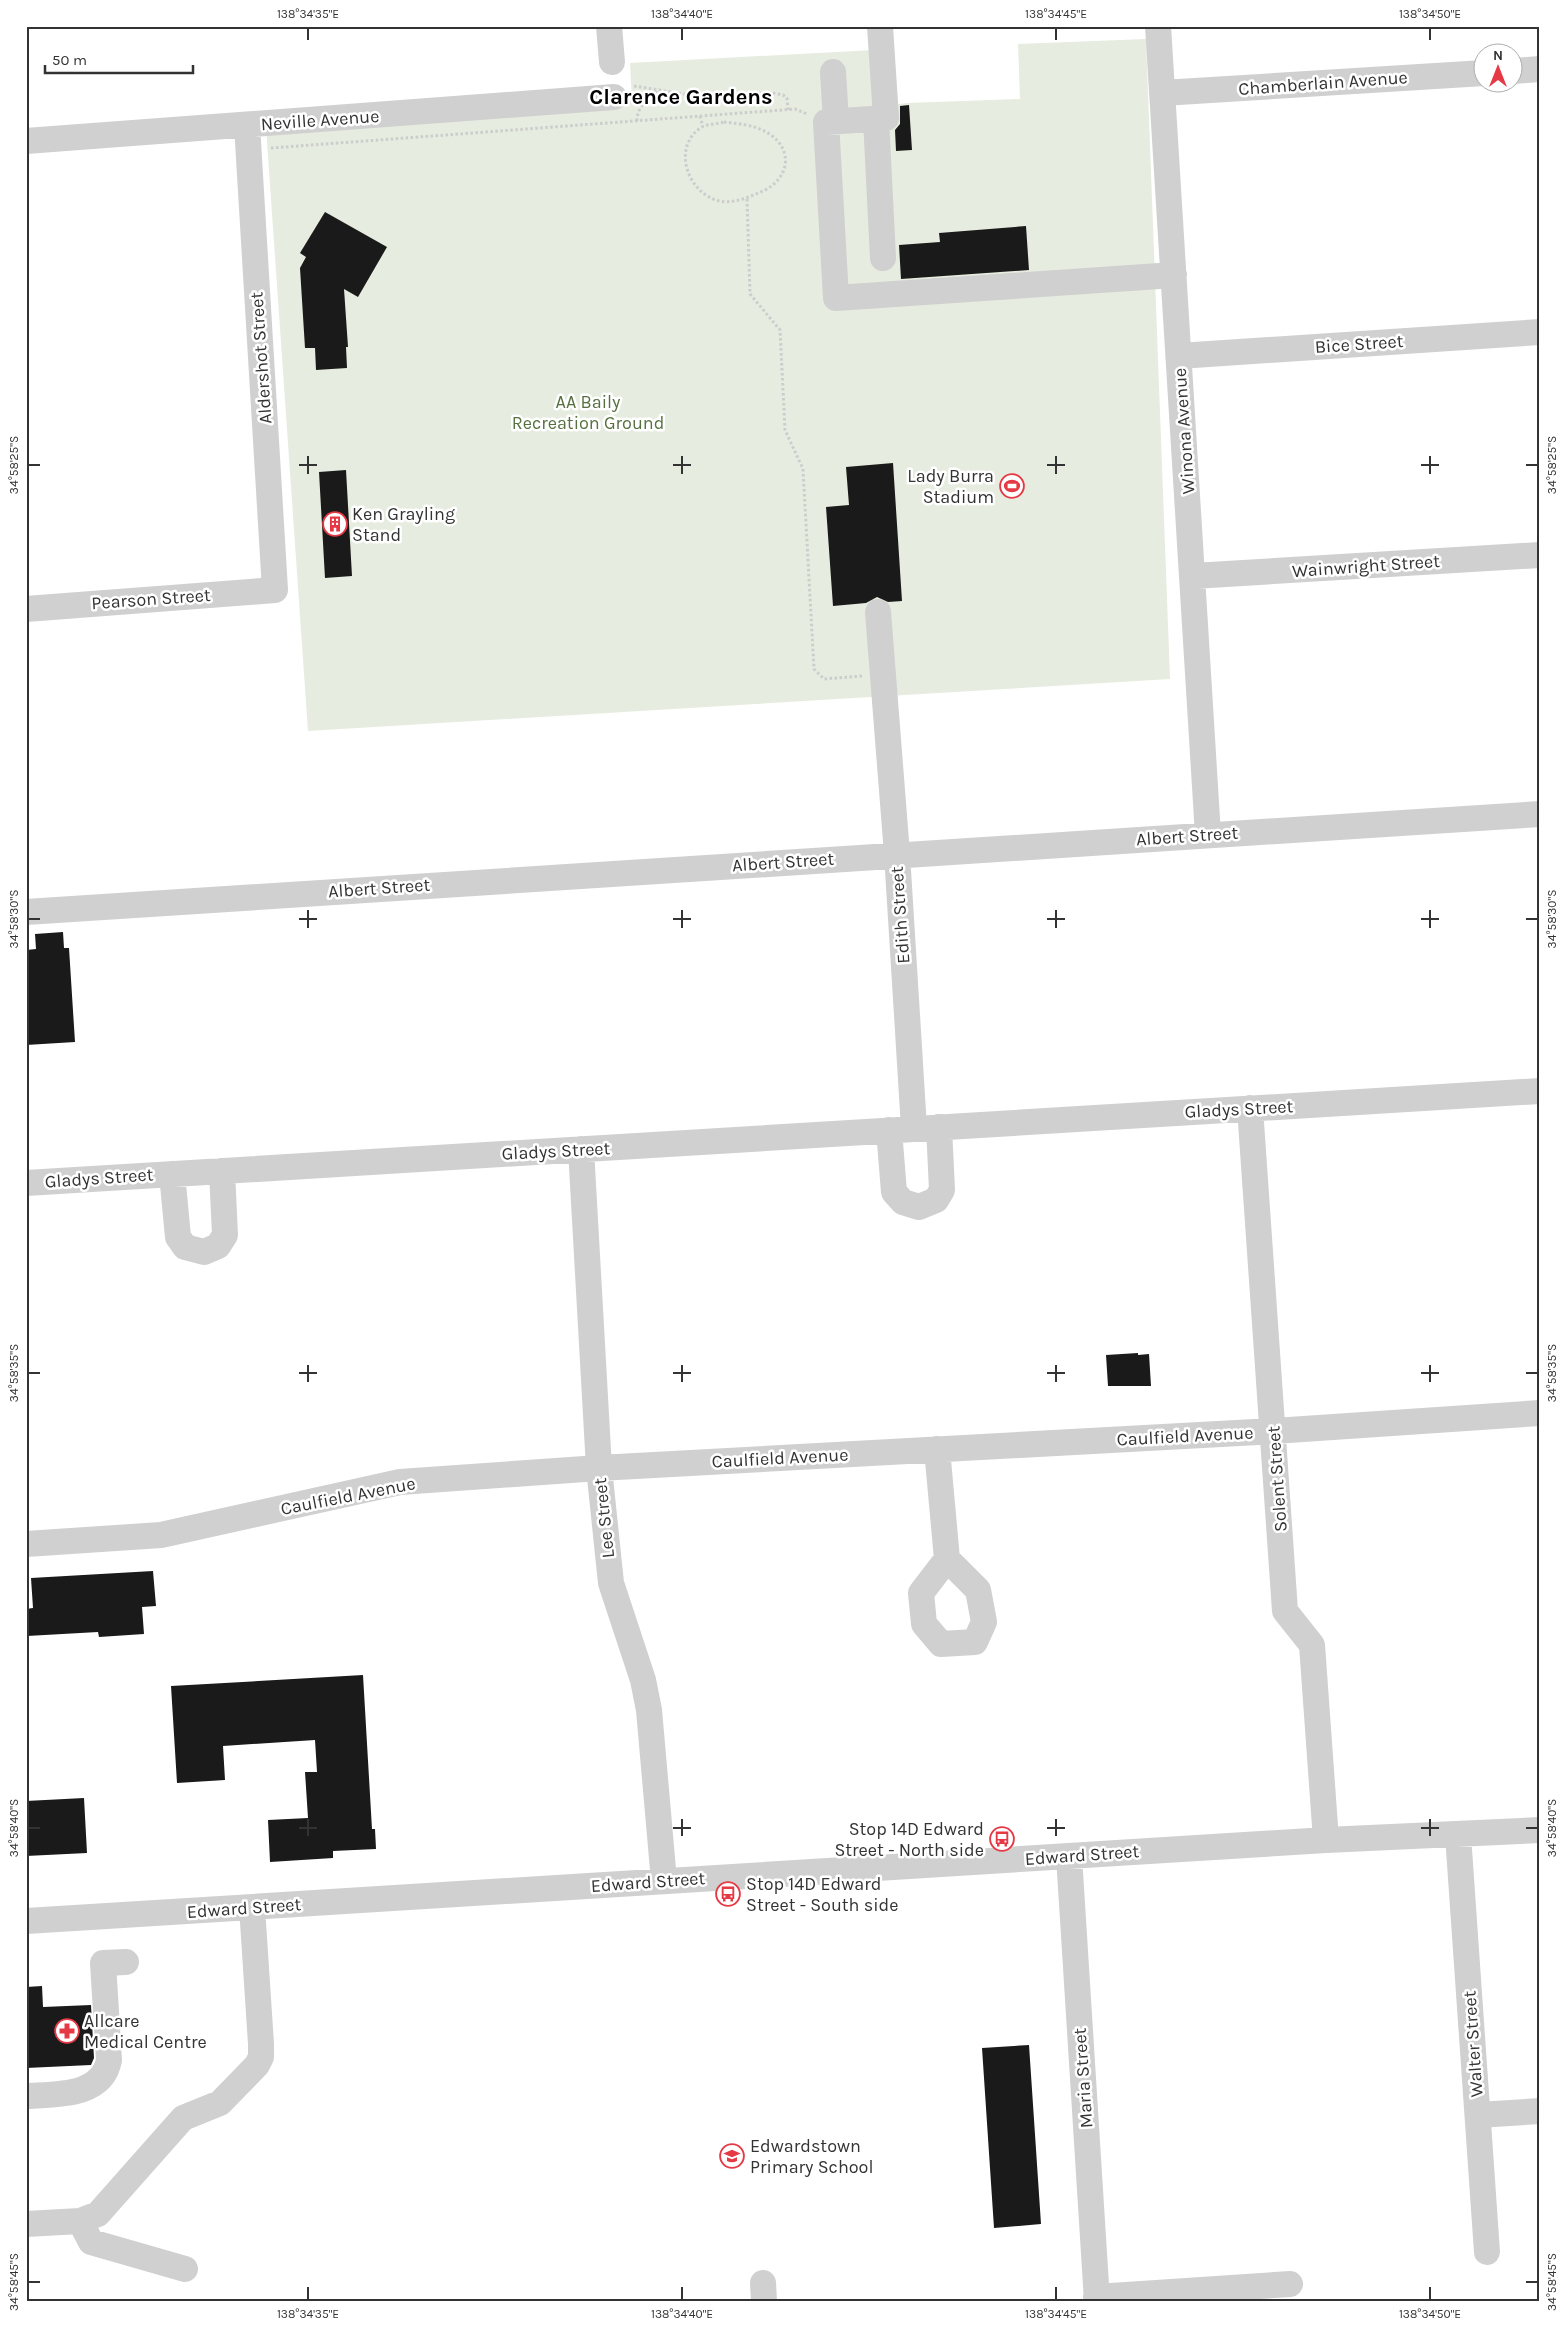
<svg xmlns="http://www.w3.org/2000/svg" width="1566" height="2327" font-family="Karla,sans-serif">
	<rect width="100%" height="100%" fill="#fff"/>
	<path fill="#e6ecdf" d="M1146 39 1170 679 308 731 266 127 632 100 630 63 874 50 878 107 907 103 1020 99 1018 44Z"/>
	<path fill="#1a1a1a" d="M909 105 912 150 896 151 895 130 900 124V106Z
		M325 212 387 247 358 297 344 289 348 347H346L347 368 316 370 315 348H305L300 268 306 257 300 253Z
		M1026 226 1029 270 901 279 899 245 940 242 939 233Z
		M893 463 902 601 888 602 877 597 866 603 833 606 826 507 849 505 846 467Z
		M346 470 352 576 325 578 319 472Z
		M63 932 64 948H69L75 1042 26 1045V950L36 949 35 934Z
		M1138 1353V1355L1149 1354 1151 1386H1108L1106 1355Z
		M153 1571 156 1606 142 1607 144 1634 99 1637 98 1632 27 1636 26 1609 33 1608 31 1578Z
		M363 1675 372 1829H375L376 1849 333 1851V1858L270 1862 268 1820 308 1818 305 1772H317L315 1740 223 1746 225 1780 177 1783 171 1686Z
		M84 1798 87 1853 26 1856V1801Z
		M42 1986 43 2007 91 2005 94 2058 91 2065 26 2068V1987Z
		M1029 2045 1041 2224 994 2228 982 2048Z"/>
	<g fill="none" stroke-linecap="round" stroke-linejoin="round">
		<path stroke="#cdcdcd" stroke-width="3" stroke-dasharray="2.5 2.5" stroke-linecap="butt" d="M634 86 684 94 714 92 745 95 768 92 783 95 787 98 788 110
			M700 116 703 127
			M637 121C637 106 648 99 659 89
			M724 122C740 124 757 125 771 135 795 153 787 180 763 191 749 197 734 204 719 201 687 193 671 146 702 127 707 124 718 124 724 122Z
			M271 148 795 109 807 114
			M747 199 750 294 780 330 785 430 803 469 814 669 824 679 862 676"/>
		<path stroke="#d0d0d0" stroke-width="26" d="M609 26 612 62
			M880 26 886 118 826 122 836 298 1174 275
			M1158 26 1208 835
			M1514 71 1540 69
			M833 72 836 121
			M1162 93 1484 73
			M876 119 883 258
			M26 141 614 97
			M1179 356 1540 332
			M1193 576 1540 555
			M26 609 275 590 247 125
			M878 612 897 854 914 1128
			M26 912 1540 814
			M1250 1108 1285 1611 1312 1645 1326 1840
			M889 1130 894 1192 903 1202 919 1207 936 1200 942 1190 939 1127
			M581 1149 599 1468 611 1583 643 1680 649 1710 664 1881
			M172 1174 178 1237 185 1247 204 1252 218 1246 225 1235 222 1171
			M26 1183 1540 1091
			M937 1449 947 1559 978 1590 984 1622 975 1642 941 1644 924 1624 921 1593 947 1559
			M26 1544 161 1535 400 1482 599 1468 1274 1431 1540 1413
			M1458 1835 1487 2252
			M1069 1856 1097 2301
			M26 1921 1326 1840 1540 1830
			M26 2096C56 2094 102 2097 109 2060L103 1963 126 1962
			M1478 2115 1540 2111
			M80 2221 91 2242 185 2269
			M26 2224 80 2221 98 2214 183 2118 220 2103 257 2065 261 2057V2044L252 1907
			M763 2283 764 2301
			M1096 2297 1290 2284"/>
	</g>
	<path fill="none" stroke="#333" stroke-width="2" d="M308 28V40M682 28V40M1056 28V40M1430 28V40M308 456V474M682 456V474M1056 456V474M1430 456V474M28 465H40M299 465H317M673 465H691M1047 465H1065M1421 465H1439M1526 465H1538M308 910V928M682 910V928M1056 910V928M1430 910V928M28 919H40M299 919H317M673 919H691M1047 919H1065M1421 919H1439M1526 919H1538M308 1365V1382M682 1365V1382M1056 1365V1382M1430 1365V1382M28 1373H40M299 1373H317M673 1373H691M1047 1373H1065M1421 1373H1439M1526 1373H1538M308 1819V1836M682 1819V1836M1056 1819V1836M1430 1819V1836M28 1828H40M299 1828H317M673 1828H691M1047 1828H1065M1421 1828H1439M1526 1828H1538M28 2282H40M1526 2282H1538M308 2287V2300M682 2287V2300M1056 2287V2300M1430 2287V2300"/>
	<defs>
		<g id="stadium-ring" transform="scale(1.25)"><circle r="9.5" fill="#fff" stroke="#e63946" stroke-width="1.5"/><path d="M0-5a6.5 5 0 1 0 0 10a6.5 5 0 1 0 0-10ZM-3.5-1.8h7v3.6h-7Z" fill="#e63946"/></g>
		<g id="building-ring" transform="scale(1.25)"><circle r="9.5" fill="#fff" stroke="#e63946" stroke-width="1.5"/><path d="M-4-6H4V6H1V3H-1V6H-4ZM-2.5-4.3h1.7v1.8h-1.7ZM.8-4.3h1.7v1.8H.8ZM-2.5-1h1.7V.8h-1.7ZM.8-1h1.7V.8H.8Z" fill="#e63946"/></g>
		<g id="bus-ring" transform="scale(1.25)"><circle r="9.5" fill="#fff" stroke="#e63946" stroke-width="1.5"/><path d="M-5-6H5V4H4V6H2V4H-2V6H-4V4H-5ZM-3.5-4V0h7V-4ZM-3.5 1.2v1.5H-2V1.2ZM2 1.2v1.5H3.5V1.2Z" fill="#e63946"/></g>
		<g id="pharmacy-ring" transform="scale(1.25)"><circle r="9.5" fill="#fff" stroke="#e63946" stroke-width="1.5"/><path d="M-2-6h4v4h4v4h-4v4h-4v-4h-4v-4h4Z" fill="#e63946"/></g>
		<g id="school-ring" transform="scale(1.25)"><circle r="9.5" fill="#fff" stroke="#e63946" stroke-width="1.5"/><path d="M0-5L7-2L0 1L-7-2ZM-4 1L0 2.5L4 1V4Q0 6-4 4Z" fill="#e63946"/></g>
	</defs>
	<g fill-rule="evenodd">
		<use href="#stadium-ring" x="1012" y="486"/>
		<use href="#building-ring" x="335" y="524"/>
		<use href="#bus-ring" x="1002" y="1839"/>
		<use href="#bus-ring" x="728" y="1894"/>
		<use href="#pharmacy-ring" x="67" y="2031"/>
		<use href="#school-ring" x="732" y="2156"/>
	</g>
	<g text-anchor="middle" dominant-baseline="central" stroke-width="5" stroke-linejoin="round" paint-order="stroke">
		<g font-size="18" fill="#333" stroke="#fff">
			<text transform="translate(1323 83) rotate(-4)">Chamberlain Avenue</text>
			<text transform="translate(320 120) rotate(-4)">Neville Avenue</text>
			<text transform="translate(1359 344) rotate(-4)">Bice Street</text>
			<text transform="translate(261 358) rotate(-94)">Aldershot Street</text>
			<text transform="translate(1184 431) rotate(-94)">Winona Avenue</text>
			<text transform="translate(1366 566) rotate(-4)">Wainwright Street</text>
			<text transform="translate(151 599) rotate(-4)">Pearson Street</text>
			<text transform="translate(1187 836) rotate(-4)">Albert Street</text>
			<text transform="translate(783 862) rotate(-4)">Albert Street</text>
			<text transform="translate(379 888) rotate(-4)">Albert Street</text>
			<text transform="translate(900 915) rotate(-94)">Edith Street</text>
			<text transform="translate(1239 1109) rotate(-3)">Gladys Street</text>
			<text transform="translate(556 1151) rotate(-3)">Gladys Street</text>
			<text transform="translate(99 1178) rotate(-4)">Gladys Street</text>
			<text transform="translate(1185 1436) rotate(-3)">Caulfield Avenue</text>
			<text transform="translate(780 1458) rotate(-3)">Caulfield Avenue</text>
			<text transform="translate(1277 1479) rotate(-94)">Solent Street</text>
			<text transform="translate(348 1496) rotate(-11)">Caulfield Avenue</text>
			<text transform="translate(604 1518) rotate(-96)">Lee Street</text>
			<text transform="translate(1082 1855) rotate(-4)">Edward Street</text>
			<text transform="translate(648 1882) rotate(-4)">Edward Street</text>
			<text transform="translate(244 1908) rotate(-4)">Edward Street</text>
			<text transform="translate(1473 2044) rotate(-94)">Walter Street</text>
			<text transform="translate(1083 2078) rotate(-94)">Maria Street</text>
		</g>
		<g font-size="18" fill="#56703f" stroke="#fff">
			<text x="588" y="402">AA Baily<tspan x="588" dy="21">Recreation Ground</tspan></text>
		</g>
		<g font-size="18" fill="#333" stroke="#fff" text-anchor="start">
			<text x="994" y="476" text-anchor="end">Lady Burra<tspan x="994" dy="21">Stadium</tspan></text>
			<text x="352" y="514">Ken Grayling<tspan x="352" dy="21">Stand</tspan></text>
			<text x="984" y="1829" text-anchor="end">Stop 14D Edward<tspan x="984" dy="21">Street - North side</tspan></text>
			<text x="746" y="1884">Stop 14D Edward<tspan x="746" dy="21">Street - South side</tspan></text>
			<text x="84" y="2021">Allcare<tspan x="84" dy="21">Medical Centre</tspan></text>
			<text x="750" y="2146">Edwardstown<tspan x="750" dy="21">Primary School</tspan></text>
		</g>
		<g font-size="22" font-weight="bold" fill="#000" stroke="#fff">
			<text x="681" y="97">Clarence Gardens</text>
		</g>
	</g>
	<rect width="1566" height="2327" fill="none" stroke="#ffffff" stroke-width="55"/>
	<g transform="translate(1498 68)"><circle r="24" fill="#ffffff" stroke="#adadad"/>
	<path d="M0-4L9 19L0 12L-9 19Z" fill="#e63946"/>
	<text y="-8" font-size="14" font-weight="bold" text-anchor="middle" fill="#333333">N</text>
	</g>
	<path d="M45 65v8h148v-8" fill="none" stroke="#333333" stroke-width="2.5"/>
	<text x="52" y="65" font-size="15" fill="#333333" stroke="#ffffff" stroke-width="4" paint-order="stroke">50 m</text>
	<rect x="28" y="28" width="1510" height="2272" fill="none" stroke="#333" stroke-width="2"/>
	<g font-size="12" text-anchor="middle" fill="#333">
		<text x="308" y="18">138°34'35"E</text>
		<text x="682" y="18">138°34'40"E</text>
		<text x="1056" y="18">138°34'45"E</text>
		<text x="1430" y="18">138°34'50"E</text>
		<text transform="translate(14 465) rotate(-90)" y="4">34°58'25"S</text>
		<text transform="translate(1552 465) rotate(-90)" y="4">34°58'25"S</text>
		<text transform="translate(14 919) rotate(-90)" y="4">34°58'30"S</text>
		<text transform="translate(1552 919) rotate(-90)" y="4">34°58'30"S</text>
		<text transform="translate(14 1373) rotate(-90)" y="4">34°58'35"S</text>
		<text transform="translate(1552 1373) rotate(-90)" y="4">34°58'35"S</text>
		<text transform="translate(14 1828) rotate(-90)" y="4">34°58'40"S</text>
		<text transform="translate(1552 1828) rotate(-90)" y="4">34°58'40"S</text>
		<text transform="translate(14 2282) rotate(-90)" y="4">34°58'45"S</text>
		<text transform="translate(1552 2282) rotate(-90)" y="4">34°58'45"S</text>
		<text x="308" y="2318">138°34'35"E</text>
		<text x="682" y="2318">138°34'40"E</text>
		<text x="1056" y="2318">138°34'45"E</text>
		<text x="1430" y="2318">138°34'50"E</text>
	</g>
</svg>
